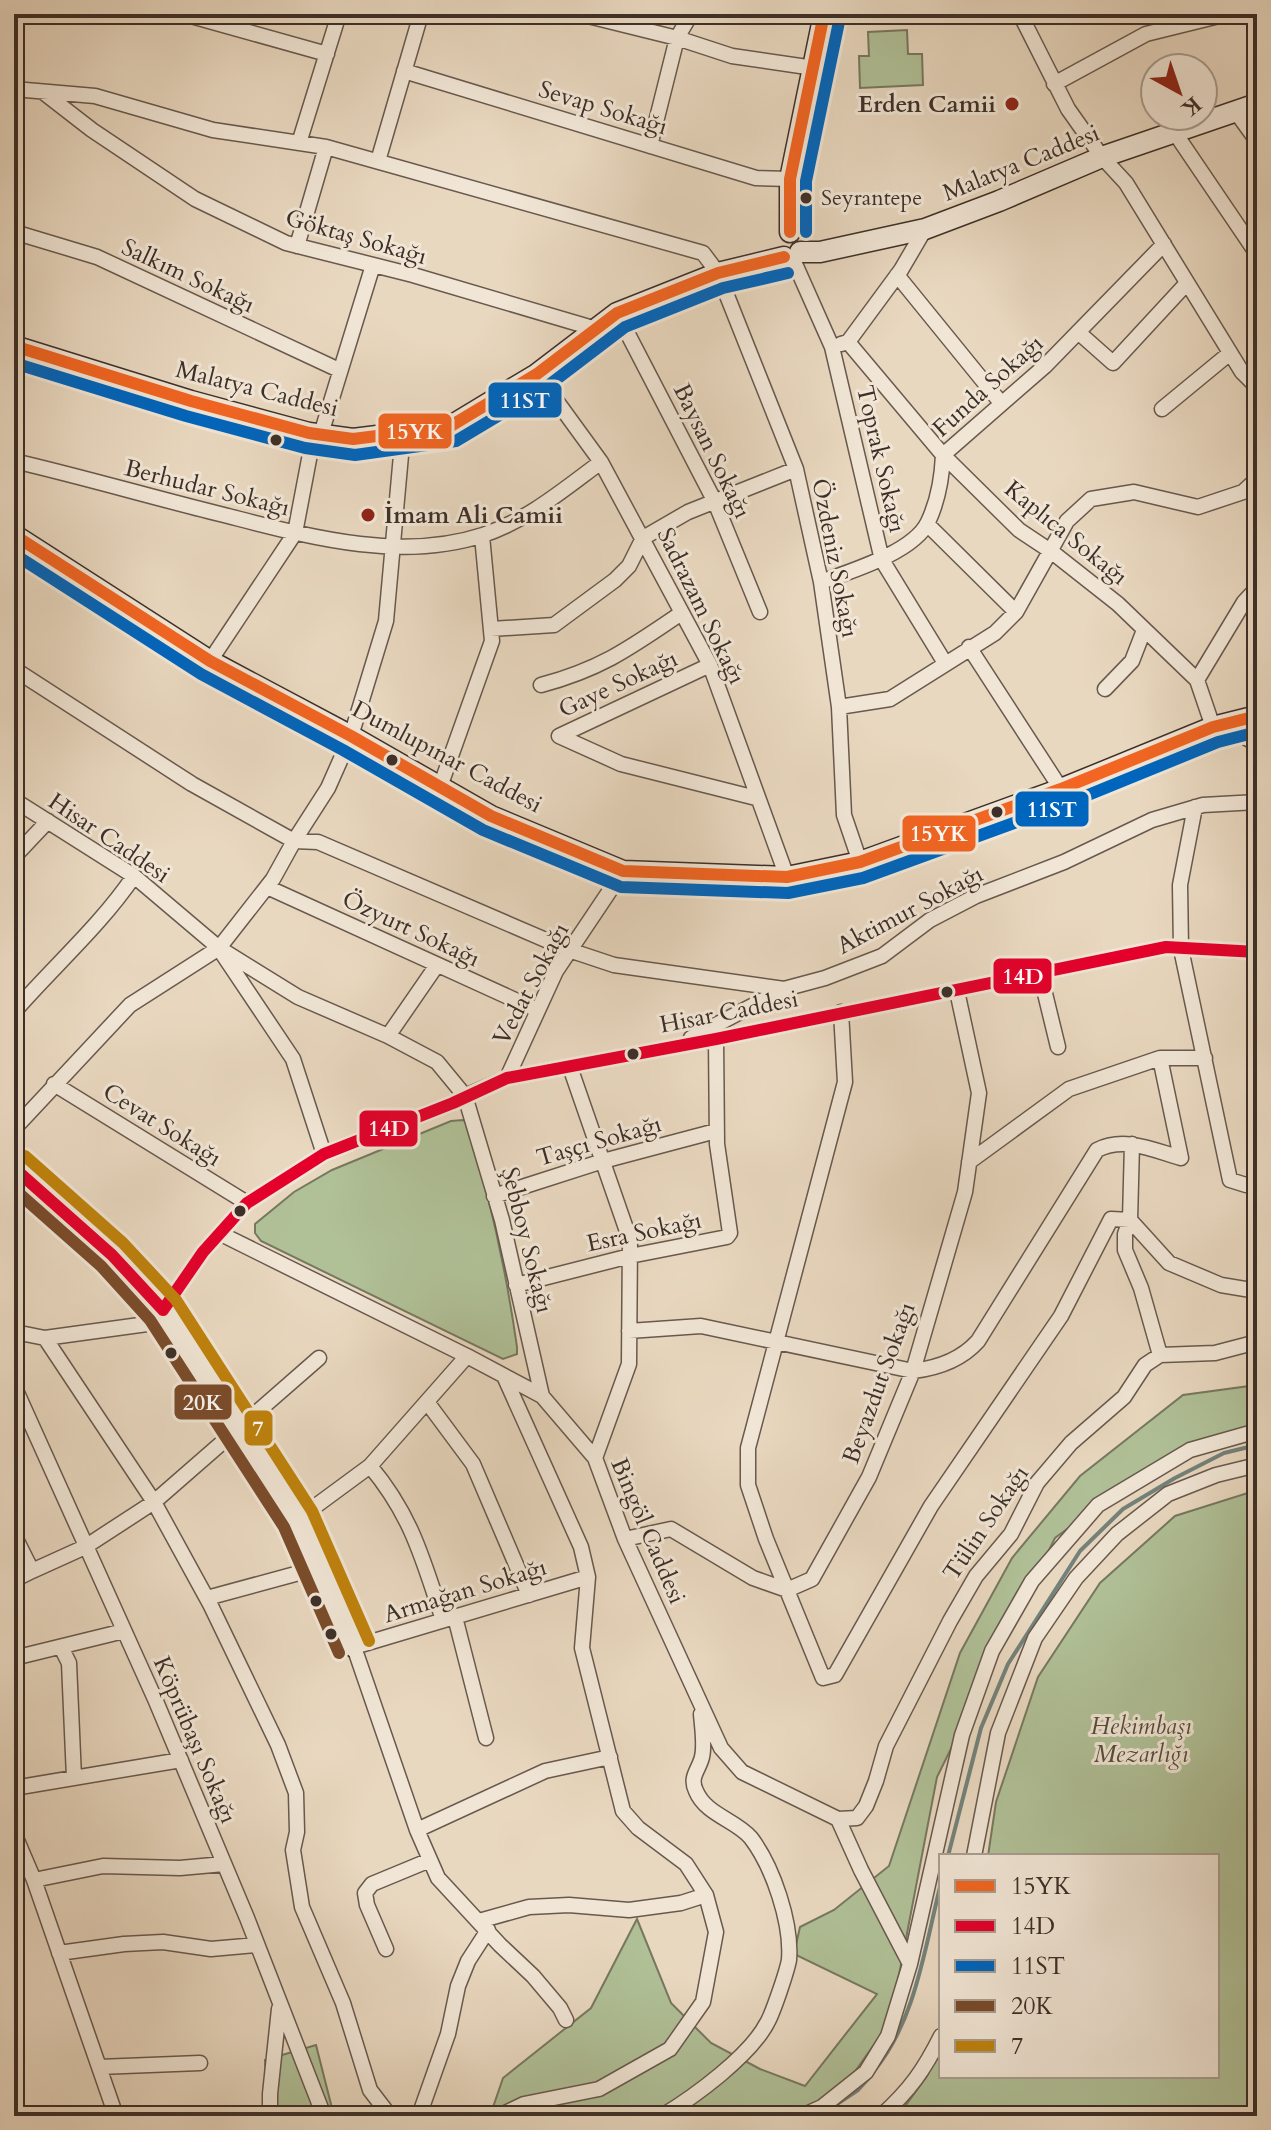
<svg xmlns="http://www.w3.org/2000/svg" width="1271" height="2130" font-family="Cardo,serif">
	<rect width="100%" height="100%" fill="#e9d8c0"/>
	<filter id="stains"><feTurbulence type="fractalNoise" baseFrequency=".0025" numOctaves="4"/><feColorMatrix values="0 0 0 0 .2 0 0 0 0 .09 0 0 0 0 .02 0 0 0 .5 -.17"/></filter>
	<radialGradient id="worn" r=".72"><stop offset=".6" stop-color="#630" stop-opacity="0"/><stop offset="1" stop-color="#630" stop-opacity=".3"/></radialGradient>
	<path fill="#b0c097" stroke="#767860" stroke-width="2" d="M907 30 908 54H922L923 85 860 88 859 56H869L868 32Z
		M463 1120 467 1123C490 1196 506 1270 517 1347V1354L503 1359 261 1241 255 1233V1224L294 1192 332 1170 451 1121Z
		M1257 1385V1430L1138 1477 1055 1538 937 1777 890 2022 842 2090 793 2116H490L503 2078 591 2008 637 1919 671 2003 711 2043 760 2069 805 2086 877 1994 794 1954 800 1927 834 1910 889 1866 960 1653 1012 1558 1080 1476 1183 1395Z
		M1257 1490V2116H898L927 2076 941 2043V2076H1217V1856H988L996 1802 1038 1677 1100 1583 1175 1516Z
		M316 2045 334 2116H268L265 2060Z"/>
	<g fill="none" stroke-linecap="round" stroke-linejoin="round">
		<path stroke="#73827b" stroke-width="4" d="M948 1856 981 1728 1008 1664 1080 1551 1123 1509 1175 1478 1224 1453 1257 1445
			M873 2072C916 2021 925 1946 941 1883
			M831 2108 858 2090 868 2079"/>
		<g stroke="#68594e" stroke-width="17">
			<path id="street" d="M184 14 327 54
				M580 14 677 38 732 56 814 68
				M1020 14 1068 109 1102 157 1126 183 1242 372 1257 387
				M14 17 15 14
				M404 71 756 178 790 179
				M1054 84 1146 34 1227 14
				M14 89 95 96 213 130 326 147 703 253 718 273 796 469 821 582 839 707 844 815 860 862
				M43 92 92 130 195 199 286 243 413 275 596 329
				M1236 112 1257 141
				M1175 133 1257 254
				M299 143 339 14
				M650 146 677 38 691 14
				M378 161 421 14
				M14 232 97 257 339 370
				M297 246 326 147
				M792 257 832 347 882 560 945 663
				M897 275 1001 403
				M617 313 715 502 760 612
				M1078 332 1113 363 1187 283
				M848 342 943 455 1019 530 1052 552 1118 604 1197 680 1213 727 1239 734 1257 744
				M841 344 848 342 901 270 925 229
				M537 374 601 462 710 665 787 877
				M1162 409 1230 353
				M321 434 373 265
				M14 461C83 477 151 497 220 514 303 535 398 563 483 535 528 520 563 490 601 462
				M927 524 1016 612
				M821 582C851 571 914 552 928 522 938 501 942 478 943 455L1045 366 1164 244
				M491 629 554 625 615 580 629 566 643 538 688 512 796 469
				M969 647 1061 789
				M210 661 295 533 314 433
				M710 665 559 736 621 764 756 798
				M14 669 192 784 294 841 318 842 569 950 614 965 784 989
				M1197 680 1244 602 1257 588
				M541 685C601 669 630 648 680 614
				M1105 689 1132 661 1144 630
				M839 707 890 699 995 633 1016 612 1067 521 1091 499 1134 492 1198 507 1243 492 1257 479
				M440 787 492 641 482 536
				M14 800 134 876 219 948 298 997 388 1036 437 1062 465 1096 502 1220 542 1396
				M1195 807 1180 885 1181 949 1230 1180 1246 1185 1257 1184
				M14 857 48 821
				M267 887 537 1010
				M222 953 293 1059 324 1154
				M1040 973 1058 1047
				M14 1012C54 966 100 926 134 876
				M841 1012 845 1082 748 1448V1485L766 1539 823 1678 835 1675 931 1506 1061 1316 1111 1219 1130 1220 1169 1263 1221 1285 1257 1291
				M388 1036 437 965
				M691 1038 784 989 825 978 882 956 930 920 976 896 1064 862 1152 820 1203 805 1257 802
				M570 1067 630 1240 629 1364 595 1458
				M507 1078 556 971 623 871
				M54 1084 247 1203
				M14 1129 130 1005 219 948 273 879 294 841 328 788 351 736 386 621 403 433
				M1132 1144 1130 1220 1125 1234V1250L1141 1288 1160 1355
				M969 1162 1069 1089 1160 1058H1205
				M494 1196 603 1161 716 1131
				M221 1234 467 1356 542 1396 595 1458 625 1539 721 1748 742 1772 838 1819 861 1870 910 1964
				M516 1285 630 1256 727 1237 730 1233 717 1144 716 1039
				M629 1331 701 1326 913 1371C938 1368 961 1360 978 1341L1097 1150C1124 1136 1153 1150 1181 1158L1160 1058
				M14 1337 25 1334 45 1338 147 1324 163 1310 203 1252 247 1203 324 1154 453 1103 465 1096 507 1078 716 1039 1166 947 1257 952
				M319 1358 154 1502 211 1606 278 1745 296 1793 297 1832 293 1850 302 1907 343 2003 370 2090 390 2116
				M14 1386 155 1699 247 1918 324 2116
				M427 1402 473 1464 529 1595
				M370 1466C412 1516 423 1560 443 1620
				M298 1519 370 1466 467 1356
				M14 1535 32 1571 85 1547 154 1502 45 1338
				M625 1539 671 1529 753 1578 787 1590 812 1579 869 1477 913 1371 965 1192 979 1093 957 991
				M14 1580 32 1571
				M207 1598 321 1567
				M455 1617 486 1738
				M61 1647 69 1663 74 1778
				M14 1658 124 1631
				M14 1788 181 1760
				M838 1819 857 1818 866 1806 876 1781 886 1746 950 1621 976 1576 1011 1534 1037 1483 1071 1443 1124 1397 1145 1365 1160 1355 1215 1353 1257 1342
				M417 1830 545 1771 610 1757
				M14 1833 34 1880 116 2116
				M974 1856 998 1733 1035 1638 1076 1578 1117 1534 1168 1494 1216 1475 1257 1465
				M34 1880 103 1866 180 1868 224 1864
				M479 1921 529 1907 569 1905 629 1910 681 1903 706 1895
				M386 1949 367 1905 365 1893 372 1884 430 1860
				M59 1953 124 1944 163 1942 211 1949 257 1945
				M566 2020 560 2008 533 1976 500 1945 438 1878 417 1830 354 1647 588 1577
				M99 2067 200 2063
				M14 2104 21 2116
				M270 2116V2094L279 2009
				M419 2116 448 2034 458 1986 468 1961 488 1930
				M499 2116 524 2104 599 2089 670 2049 703 2002 716 1932 706 1895 686 1864 638 1828 623 1811 582 1648 588 1577 581 1547 504 1376
				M662 2116C694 2097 750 2056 767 2023 773 2013 787 1971 789 1960 792 1923 773 1867 751 1838 736 1820 706 1815 696 1791 689 1777 699 1770 702 1757 705 1745 702 1727 701 1714
				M802 2116 822 2107 866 2072 888 2036 910 1964 962 1735 992 1651 1032 1581 1098 1505 1190 1450 1257 1431
				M881 2116C910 2090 924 2070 941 2036"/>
		</g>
		<g stroke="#3d2f28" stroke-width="23">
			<path id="secondary" d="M790 232V179L824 14
				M800 252H820L925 229 999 201 1102 157 1257 104
				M14 346 191 401 309 433 353 439 449 427 537 374 617 313 718 273 784 257
				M14 535 210 661 351 736 491 816 623 871 787 877 860 862 1061 789 1213 727 1257 716
				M14 1168 112 1255 163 1310 298 1519 354 1647"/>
		</g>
		<use href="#street" stroke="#f1e6d6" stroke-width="14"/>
		<use href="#secondary" stroke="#f1e6d6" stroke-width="20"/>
		<g stroke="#f1e6d6" stroke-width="18">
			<path id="bus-1" d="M790 232V179L824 14
				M14 346 191 401 309 433 353 439 449 427 537 374 617 313 718 273 784 257
				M14 535 210 661 351 736 491 816 623 871 787 877 860 862 1061 789 1213 727 1257 716"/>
		</g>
		<g stroke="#f1e6d6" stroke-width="18">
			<path id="bus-2" d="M14 1168 112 1255 163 1310
				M163 1310 203 1252 247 1203 324 1154 453 1103 507 1078 716 1039 1166 947 1257 952"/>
		</g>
		<g stroke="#f1e6d6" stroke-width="18">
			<path id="bus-3" d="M806 232V181L840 17
				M14 363 186 416 305 448 355 455 456 441 545 388 625 327 723 288 788 273
				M14 554 201 674 343 750 483 830 621 887 788 893 863 878 1066 804 1218 742 1257 732"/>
		</g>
		<g stroke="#f1e6d6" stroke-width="18">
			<path id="bus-4" d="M14 1189 101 1266 150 1320 284 1527 339 1653"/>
		</g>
		<g stroke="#f1e6d6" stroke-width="18">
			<path id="bus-5" d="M25 1156 123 1243 176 1300 312 1511 369 1641"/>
		</g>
		<use href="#bus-1" stroke="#f26522" stroke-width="12"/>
		<use href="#bus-2" stroke="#e4002b" stroke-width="12"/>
		<use href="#bus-3" stroke="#0065bd" stroke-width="12"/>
		<use href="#bus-4" stroke="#7a4b2a" stroke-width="12"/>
		<use href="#bus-5" stroke="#bf820c" stroke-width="12"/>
	</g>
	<g fill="#8f2418" stroke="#f1e6d6" stroke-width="3">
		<circle cx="1012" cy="104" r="8"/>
		<circle cx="368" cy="515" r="8"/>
	</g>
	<g fill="#3d2f28" stroke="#f1e6d6" stroke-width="3">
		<circle cx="806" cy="198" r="7"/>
		<circle cx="276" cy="440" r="7"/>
		<circle cx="392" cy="760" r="7"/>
		<circle cx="997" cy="812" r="7"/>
		<circle cx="947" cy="992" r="7"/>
		<circle cx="633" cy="1054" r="7"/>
		<circle cx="240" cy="1211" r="7"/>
		<circle cx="171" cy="1353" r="7"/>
		<circle cx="316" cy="1601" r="7"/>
		<circle cx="331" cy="1634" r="7"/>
	</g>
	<g text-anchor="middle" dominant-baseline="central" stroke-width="6" stroke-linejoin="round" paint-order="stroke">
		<g font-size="22" fill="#3d2f28" stroke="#f1e6d6" text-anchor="start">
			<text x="821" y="198">Seyrantepe</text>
		</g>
		<g font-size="24" font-weight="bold" fill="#3d2f28" stroke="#f1e6d6" text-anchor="end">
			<text x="996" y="104">Erden Camii</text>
			<text x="384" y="515" text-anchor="start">İmam Ali Camii</text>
		</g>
		<g font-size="24" fill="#3d2f28" stroke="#f1e6d6">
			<text transform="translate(603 108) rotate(17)">Sevap Sokağı</text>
			<text transform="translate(1021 163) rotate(-22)">Malatya Caddesi</text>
			<text transform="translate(356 237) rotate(16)">Göktaş Sokağı</text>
			<text transform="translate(188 276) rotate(25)">Salkım Sokağı</text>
			<text transform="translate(988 386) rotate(-42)">Funda Sokağı</text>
			<text transform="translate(257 389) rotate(14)">Malatya Caddesi</text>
			<text transform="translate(712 451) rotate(64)">Baysan Sokağı</text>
			<text transform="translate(881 459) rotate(77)">Toprak Sokağı</text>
			<text transform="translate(207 488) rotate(14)">Berhudar Sokağı</text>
			<text transform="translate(1066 533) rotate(39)">Kaplıca Sokağı</text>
			<text transform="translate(835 558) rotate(79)">Özdeniz Sokağı</text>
			<text transform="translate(701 606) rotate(64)">Sadrazam Sokağı</text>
			<text transform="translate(618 684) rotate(-25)">Gaye Sokağı</text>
			<text transform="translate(447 757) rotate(28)">Dumlupınar Caddesi</text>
			<text transform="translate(109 838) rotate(34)">Hisar Caddesi</text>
			<text transform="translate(910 910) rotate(-28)">Aktimur Sokağı</text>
			<text transform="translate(411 929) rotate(25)">Özyurt Sokağı</text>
			<text transform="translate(531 984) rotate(-62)">Vedat Sokağı</text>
			<text transform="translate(729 1012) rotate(-11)">Hisar Caddesi</text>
			<text transform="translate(162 1125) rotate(32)">Cevat Sokağı</text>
			<text transform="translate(599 1141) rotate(-16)">Taşçı Sokağı</text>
			<text transform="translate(644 1232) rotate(-12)">Esra Sokağı</text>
			<text transform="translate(527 1240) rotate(76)">Şebboy Sokağı</text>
			<text transform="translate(879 1383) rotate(-70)">Beyazdut Sokağı</text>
			<text transform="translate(986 1523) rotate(-56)">Tülin Sokağı</text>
			<text transform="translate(648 1531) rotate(67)">Bingöl Caddesi</text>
			<text transform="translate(465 1591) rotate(-17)">Armağan Sokağı</text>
			<text transform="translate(195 1740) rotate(67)">Köprübaşı Sokağı</text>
		</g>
		<g font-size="24" font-style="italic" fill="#544c3e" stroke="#f1e6d6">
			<text x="1141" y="1726">Hekimbaşı<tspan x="1141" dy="28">Mezarlığı</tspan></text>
		</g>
	</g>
	<g stroke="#f1e6d6" stroke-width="3">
		<rect x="487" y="381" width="76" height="38" rx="8" fill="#0065bd"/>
		<rect x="377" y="412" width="76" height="38" rx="8" fill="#f26522"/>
		<rect x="1014" y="790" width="76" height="38" rx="8" fill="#0065bd"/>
		<rect x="901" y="814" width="76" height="39" rx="8" fill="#f26522"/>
		<rect x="992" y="957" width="61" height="38" rx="8" fill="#e4002b"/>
		<rect x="358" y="1109" width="61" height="39" rx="8" fill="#e4002b"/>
		<rect x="173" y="1383" width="60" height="38" rx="8" fill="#7a4b2a"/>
		<rect x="243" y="1409" width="31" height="38" rx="8" fill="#bf820c"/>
	</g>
	<g font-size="22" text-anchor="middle" font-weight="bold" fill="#fff">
		<text x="525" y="408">11ST</text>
		<text x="415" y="439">15YK</text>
		<text x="1052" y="817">11ST</text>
		<text x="939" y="841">15YK</text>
		<text x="1023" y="984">14D</text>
		<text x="389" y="1136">14D</text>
		<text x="203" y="1410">20K</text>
		<text x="258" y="1436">7</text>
	</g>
	<rect width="1271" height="2130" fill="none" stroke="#e9d8c0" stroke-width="48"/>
	<rect x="16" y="16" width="1239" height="2098" fill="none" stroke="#3d2f28" stroke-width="4"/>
	<rect x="24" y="24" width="1223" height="2082" fill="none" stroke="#3d2f28" stroke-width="2"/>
	<rect x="939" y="1854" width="280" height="224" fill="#f1e6d6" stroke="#a99d90" stroke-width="2"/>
	<rect x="955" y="1880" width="40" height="12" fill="#f26522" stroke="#a99d90" stroke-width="2"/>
	<text x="1011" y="1894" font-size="24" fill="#3d2f28">15YK</text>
	<rect x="955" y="1920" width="40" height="12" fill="#e4002b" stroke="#a99d90" stroke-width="2"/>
	<text x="1011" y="1934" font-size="24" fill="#3d2f28">14D</text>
	<rect x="955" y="1960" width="40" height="12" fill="#0065bd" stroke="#a99d90" stroke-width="2"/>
	<text x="1011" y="1974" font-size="24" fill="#3d2f28">11ST</text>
	<rect x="955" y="2000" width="40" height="12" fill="#7a4b2a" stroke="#a99d90" stroke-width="2"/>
	<text x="1011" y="2014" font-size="24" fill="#3d2f28">20K</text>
	<rect x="955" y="2040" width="40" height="12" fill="#bf820c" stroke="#a99d90" stroke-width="2"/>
	<text x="1011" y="2054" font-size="24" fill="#3d2f28">7</text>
	<g transform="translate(1179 92) rotate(140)"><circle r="38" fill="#f1e6d6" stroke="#a99d90" stroke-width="2"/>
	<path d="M0-6L14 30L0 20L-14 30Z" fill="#8f2418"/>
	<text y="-12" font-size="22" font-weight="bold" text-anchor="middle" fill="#3d2f28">K</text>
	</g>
	<rect width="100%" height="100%" filter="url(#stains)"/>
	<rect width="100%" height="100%" fill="url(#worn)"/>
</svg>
